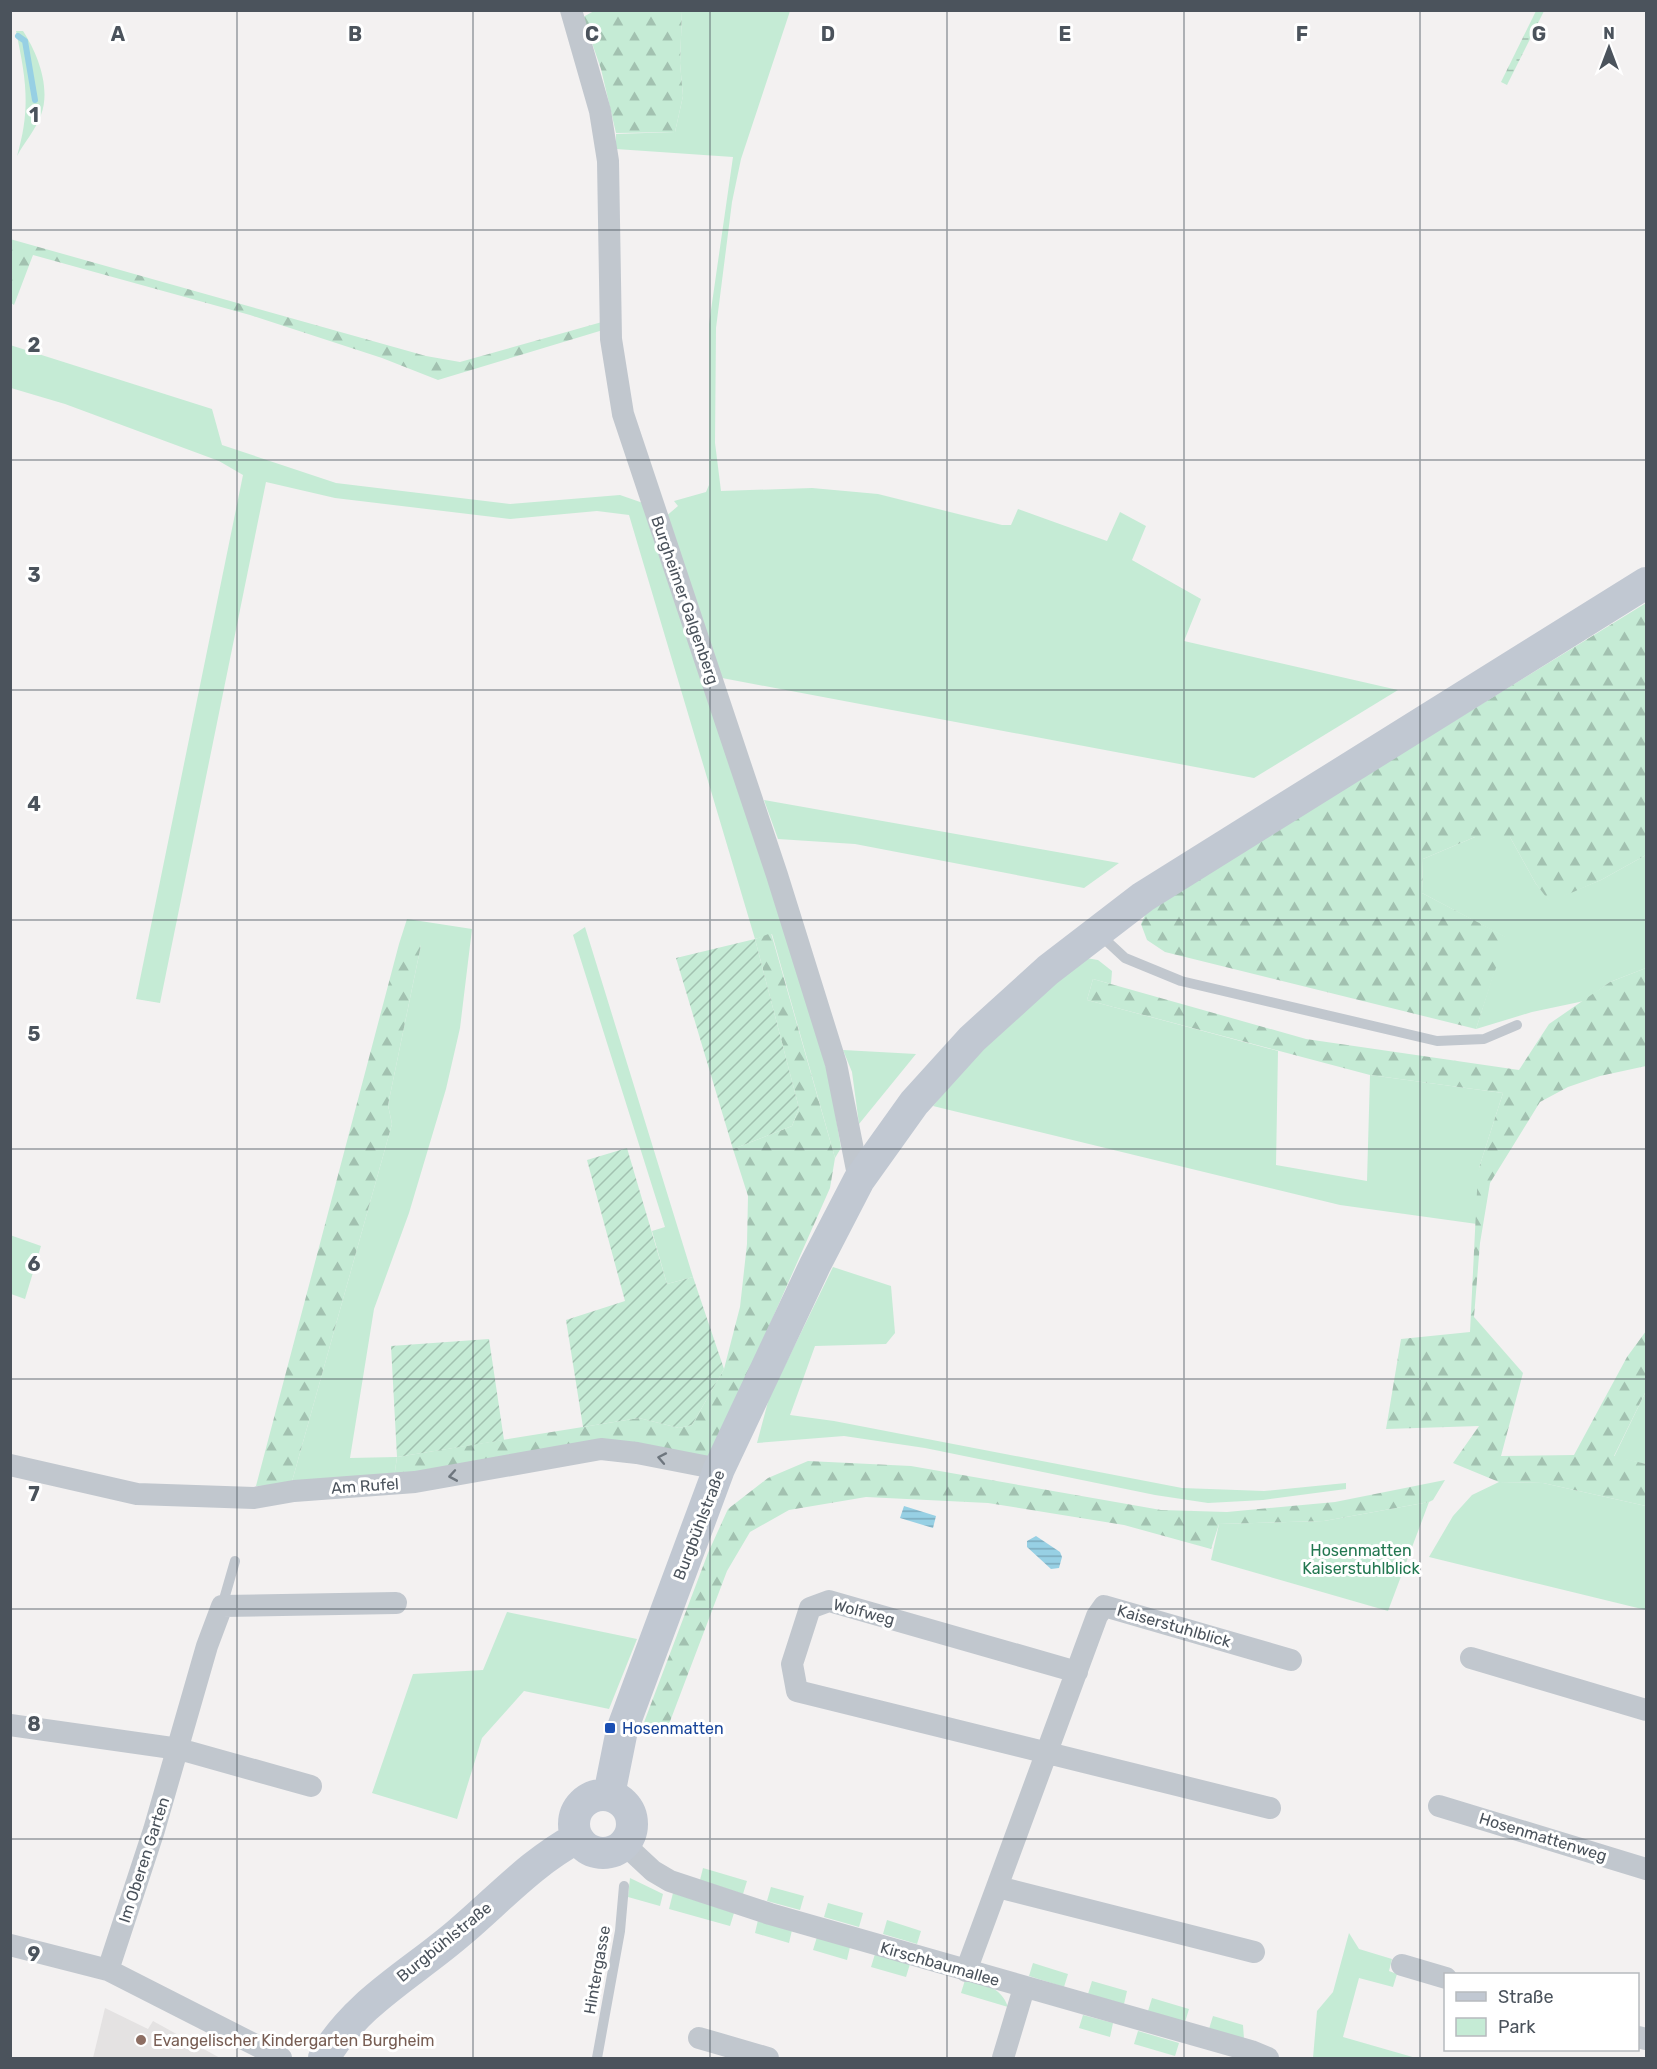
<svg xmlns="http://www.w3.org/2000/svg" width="1657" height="2069" font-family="Rubik,sans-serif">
	<defs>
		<pattern id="forest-firs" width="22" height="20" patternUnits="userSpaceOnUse" patternTransform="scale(1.5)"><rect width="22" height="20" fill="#c5ebd5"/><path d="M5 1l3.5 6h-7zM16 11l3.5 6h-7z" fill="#a2c1b0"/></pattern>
		<pattern id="wetland-marsh" width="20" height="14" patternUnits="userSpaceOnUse" patternTransform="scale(1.5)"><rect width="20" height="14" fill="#c5ebd5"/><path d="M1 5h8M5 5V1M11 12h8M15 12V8" fill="none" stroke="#a2c1b0"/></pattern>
		<pattern id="garden-furrows" width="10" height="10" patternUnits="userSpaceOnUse" patternTransform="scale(1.5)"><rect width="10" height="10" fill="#c5ebd5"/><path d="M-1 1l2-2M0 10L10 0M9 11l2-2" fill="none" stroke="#a2c1b0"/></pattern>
		<pattern id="water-rules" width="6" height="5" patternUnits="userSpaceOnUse" patternTransform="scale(1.5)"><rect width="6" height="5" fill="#97d0e4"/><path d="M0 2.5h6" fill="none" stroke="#7dabbc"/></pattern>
	</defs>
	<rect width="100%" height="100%" fill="#f3f1f1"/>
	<path fill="#e4e2e2" d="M105 2008 148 2029 153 2021 220 2058H93Z"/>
	<path fill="#c5ebd5" d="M682 11H790L741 159 732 202 716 328 715 443 721 491 812 488 878 494 1002 525H1011L1018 509 1107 541 1120 512 1146 526 1132 560 1201 599 1184 641 1398 690 1254 778 722 678 664 518 678 506 674 501 706 492 709 485V324L733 157 616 149V134L675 132 683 96 680 63Z
		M16 31H23C38 54 51 88 41 115 36 129 24 143 17 156 31 108 26 79 16 31Z
		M10 345 212 409 222 445 336 483 510 504 620 495 643 503 789 932 830 1082 841 1148 835 1158 772 934 755 939 629 515 597 511 510 519 335 498 266 482 160 1003 136 999 243 475 219 461 65 404 11 388Z
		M764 800 1119 863 1084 888 855 844 778 839Z
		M1475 837H1510L1536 884 1550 901 1601 880 1646 855V968L1610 982 1584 1001 1532 1012 1476 1029 1505 937 1422 893 1423 859Z
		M407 919 472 929 460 1028 446 1089 409 1213 374 1309 350 1458 397 1457 394 1478 291 1485 392 1124 388 1105 421 945 399 944Z
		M585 927 693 1277 667 1284 652 1231 665 1227 573 935Z
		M1080 957 1098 960 1112 971 1111 984 1093 979 1087 1000 1278 1051 1276 1165 1367 1181 1370 1075 1503 1093 1479 1168 1477 1224 1340 1205 933 1106 988 1039Z
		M843 1050 916 1054 859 1124 852 1072Z
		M10 1235 41 1246 25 1299 11 1294Z
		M833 1267 891 1286 895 1333 886 1344 815 1346 790 1415 834 1421 1182 1488 1264 1491 1346 1483V1489L1263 1500 1208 1503 1155 1495 925 1448 844 1436 757 1443 769 1398Z
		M1646 1391V1464L1614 1457Z
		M1499 1482 1543 1483 1646 1506V1610L1429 1557 1453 1516 1472 1495Z
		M1429 1502 1388 1611 1211 1560 1219 1524 1324 1521Z
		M507 1612 637 1639 609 1709 524 1691 482 1738 457 1819 372 1793 413 1674 483 1670Z
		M703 1868 747 1881 743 1894 700 1880Z
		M630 1878 663 1894 660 1906 628 1897Z
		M771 1887 804 1896 800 1910 767 1901Z
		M673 1893 734 1913 730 1926 669 1909Z
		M828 1903 863 1913 859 1927 824 1917Z
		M758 1920 792 1930 789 1943 755 1933Z
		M887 1920 921 1931 917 1944 883 1934Z
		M1349 1933 1359 1949 1392 1959 1389 1971 1397 1974 1393 1987 1359 1978 1343 2037 1416 2058H1313L1317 2011 1333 1992Z
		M817 1937 850 1947 847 1960 813 1950Z
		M875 1954 910 1964 906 1977 871 1967Z
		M1033 1963 1068 1974 1064 1987 1029 1976Z
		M965 1980C984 1985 1001 1986 1008 2007L961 1993Z
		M1092 1981 1127 1991 1124 2004 1088 1994Z
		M1152 1998 1189 2009 1185 2022 1148 2011Z
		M1083 2015 1113 2023 1110 2037 1079 2028Z
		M1213 2016 1243 2025 1244 2039 1209 2029Z
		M1138 2031 1179 2043 1175 2056 1134 2044Z"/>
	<path fill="url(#forest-firs)" d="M594 11H682L680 63 683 96 675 132 616 133 601 69 583 17Z
		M10 239 426 356 460 362 602 322 603 330 438 380 382 358 250 315 33 255 14 305 11 303Z
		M1646 603V855L1601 880 1550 902 1536 884 1510 837H1475L1423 859 1422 893 1506 937 1476 1029 1165 952 1147 940 1141 924 1145 915 1159 902Z
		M771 933 835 1158 830 1188 710 1460 608 1443 394 1478 397 1457 639 1418 679 1428 692 1425 724 1369 740 1307 747 1244 748 1196 733 1149 792 1126 799 1108 755 939Z
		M415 943 421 945 388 1105 392 1124 291 1485 256 1486 399 944Z
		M1646 968V1066L1600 1076 1568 1087 1540 1102 1490 1183 1480 1243 1474 1317 1523 1373 1501 1456 1574 1455 1627 1357 1646 1331V1391L1614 1456 1646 1464V1506L1543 1483 1499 1482 1453 1463 1479 1426 1386 1429 1401 1339 1470 1332 1478 1171 1503 1093 1370 1075 1087 1000 1093 979 1306 1039 1519 1070 1549 1024 1610 982Z
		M808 1461 911 1466 1161 1510 1227 1512 1335 1502 1445 1480 1433 1500 1429 1502 1324 1521 1219 1524 1211 1549 1124 1525 988 1503 866 1497 789 1510 750 1532 727 1571 666 1732 643 1725 708 1553 728 1509 768 1478Z"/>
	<path fill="url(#wetland-marsh)" d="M1536 11H1544L1507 85 1501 82Z"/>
	<path fill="url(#garden-furrows)" d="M755 939 799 1108 792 1126 733 1149 676 958Z
		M627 1148 667 1284 693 1277 724 1369 692 1425 679 1428 639 1418 583 1427 566 1320 625 1301 587 1160Z
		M489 1339 504 1440 397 1457 391 1346Z"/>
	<path fill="url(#water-rules)" d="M904 1506 936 1516 933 1528 900 1518Z
		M1036 1536 1060 1552 1062 1557 1059 1568 1051 1569 1027 1547V1541Z"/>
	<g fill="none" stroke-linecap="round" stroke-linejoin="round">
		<path stroke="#97d0e4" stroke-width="6" d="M18 36 25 41 35 100"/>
		<path stroke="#c1c7ce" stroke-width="10" d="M1098 933 1125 958 1181 981 1437 1041 1484 1039 1517 1025
			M222 1606 235 1561
			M597 2058 620 1931 624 1886"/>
		<path stroke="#c1c7ce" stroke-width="22" d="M571 10 600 111 608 161 611 339 623 414 777 875 836 1064 859 1180
			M10 1465 137 1494 254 1498 294 1491 415 1482 601 1449 637 1453 719 1469
			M1471 1658 1646 1710
			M1077 1672 829 1601 810 1608 792 1664 797 1691 1270 1808
			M10 1725 179 1749 311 1786
			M1439 1806 1646 1869
			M624 1844 653 1871 670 1881 770 1914 1251 2051 1268 2058
			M998 1887 1254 1952
			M10 1945 108 1970 281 2058
			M1402 1965 1446 1978
			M108 1970 154 1830 207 1646 222 1606 396 1603
			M966 1971 1097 1616 1104 1606 1291 1660
			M1638 2037 1646 2039
			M699 2038 768 2058
			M1003 2058 1024 1988"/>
		<path stroke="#c1c8d2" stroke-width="32" d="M574 1824a29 29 0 1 1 58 0a29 29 0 1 1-58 0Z
			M609 1795 622 1730 719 1469 815 1265 859 1180 914 1103 972 1039 1048 970 1143 897 1646 583
			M324 2058C356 2002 413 1973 460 1932 499 1899 532 1862 577 1838"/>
	</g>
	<defs><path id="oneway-chevron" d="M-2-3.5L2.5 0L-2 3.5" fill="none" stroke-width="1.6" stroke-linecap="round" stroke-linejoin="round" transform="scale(1.5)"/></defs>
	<g stroke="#6e767e">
		<use href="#oneway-chevron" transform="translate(662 1458) rotate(-169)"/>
		<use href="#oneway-chevron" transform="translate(453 1476) rotate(170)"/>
	</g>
	<path fill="none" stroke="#4b535c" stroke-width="1.5" stroke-opacity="0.55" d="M237 10V2058M473 10V2058M710 10V2058M947 10V2058M1184 10V2058M1420 10V2058M10 230H1646M10 460H1646M10 690H1646M10 920H1646M10 1149H1646M10 1379H1646M10 1609H1646M10 1839H1646"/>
	<rect fill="#1a4fb4" stroke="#fff" stroke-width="2" x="604" y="1722" width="12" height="12" rx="3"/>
	<circle fill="#8d6e63" stroke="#fff" stroke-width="2" cx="141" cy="2040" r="6"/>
	<g text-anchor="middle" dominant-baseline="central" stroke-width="6" stroke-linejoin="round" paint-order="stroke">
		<g font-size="16" fill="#4b535c" stroke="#fff">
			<text transform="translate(685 600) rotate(71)">Burgheimer Galgenberg</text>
			<text transform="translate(365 1486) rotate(-4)">Am Rufel</text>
			<text transform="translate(699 1525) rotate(-69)">Burgbühlstraße</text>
			<text transform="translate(864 1612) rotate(15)">Wolfweg</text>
			<text transform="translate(1174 1626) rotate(16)">Kaiserstuhlblick</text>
			<text transform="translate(1543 1837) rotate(17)">Hosenmattenweg</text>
			<text transform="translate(144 1860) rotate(-72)">Im Oberen Garten</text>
			<text transform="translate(444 1942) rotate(-39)">Burgbühlstraße</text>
			<text transform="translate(940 1964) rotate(16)">Kirschbaumallee</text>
			<text transform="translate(597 1970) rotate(-80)">Hintergasse</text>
		</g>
		<g font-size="16" fill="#227750" stroke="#fff">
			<text x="1361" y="1550">Hosenmatten<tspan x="1361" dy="18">Kaiserstuhlblick</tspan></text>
		</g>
		<g font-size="16" fill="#164399" stroke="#fff" text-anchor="start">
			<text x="622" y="1728">Hosenmatten</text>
		</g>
		<g font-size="16" fill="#785e54" stroke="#fff" text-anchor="start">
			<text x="153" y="2040">Evangelischer Kindergarten Burgheim</text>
		</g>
	</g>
	<g font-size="20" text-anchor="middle" font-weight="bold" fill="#4b535c" stroke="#fff" stroke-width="6" stroke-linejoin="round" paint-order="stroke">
		<text x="118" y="41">A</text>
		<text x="355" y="41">B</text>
		<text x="592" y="41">C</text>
		<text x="828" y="41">D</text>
		<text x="1065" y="41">E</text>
		<text x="1302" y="41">F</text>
		<text x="1539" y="41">G</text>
		<text x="34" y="122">1</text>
		<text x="34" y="352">2</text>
		<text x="34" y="582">3</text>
		<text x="34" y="811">4</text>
		<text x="34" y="1041">5</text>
		<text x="34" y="1271">6</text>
		<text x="34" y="1501">7</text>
		<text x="34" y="1731">8</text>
		<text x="34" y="1961">9</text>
	</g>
	<rect width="1657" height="2069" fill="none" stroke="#4b535c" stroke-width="24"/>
	<rect x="1444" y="1973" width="195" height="78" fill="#ffffff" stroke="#b7babe" stroke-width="1.5"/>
	<rect x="1456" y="1992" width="30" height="9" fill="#c1c8d2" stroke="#b7babe" stroke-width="1.5"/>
	<text x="1498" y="2003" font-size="18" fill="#4b535c">Straße</text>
	<rect x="1456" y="2018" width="30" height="18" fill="#c5ebd5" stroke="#b7babe" stroke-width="1.5"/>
	<text x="1498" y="2033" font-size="18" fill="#4b535c">Park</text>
	<g transform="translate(1609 48)" stroke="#ffffff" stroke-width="4.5" paint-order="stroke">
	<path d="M0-4.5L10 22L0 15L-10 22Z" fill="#4b535c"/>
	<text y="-9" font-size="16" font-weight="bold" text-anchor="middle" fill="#4b535c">N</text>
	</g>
</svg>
